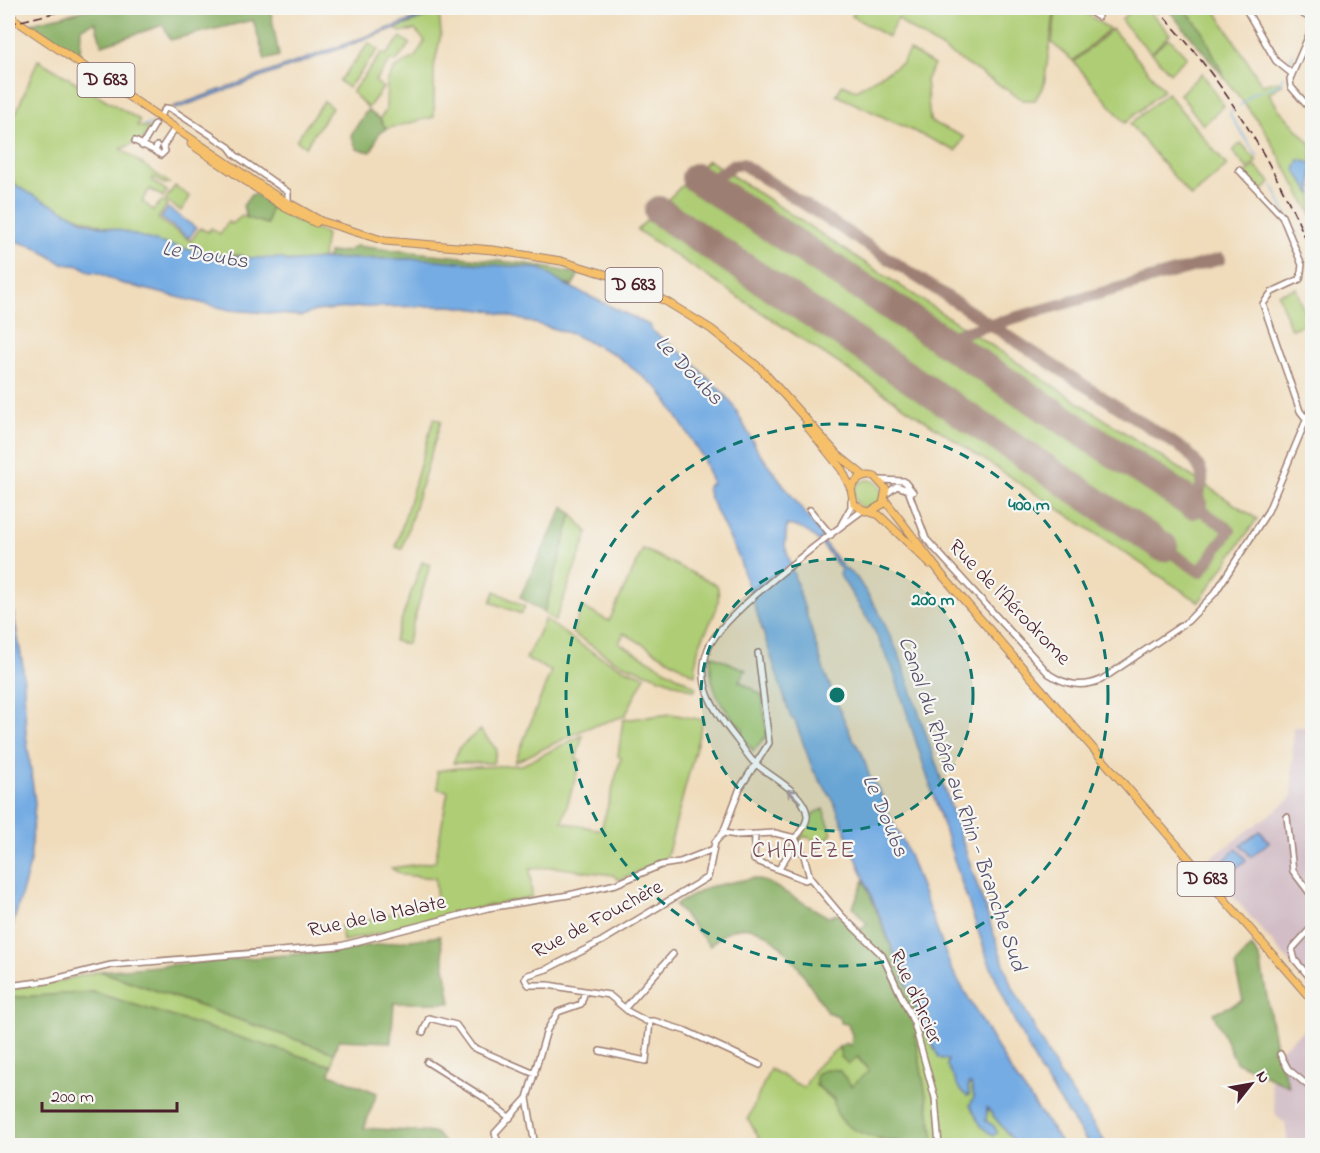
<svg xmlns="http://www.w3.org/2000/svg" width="1320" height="1153" font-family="'Indie Flower',sans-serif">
	<rect width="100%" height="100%" fill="#f6f6f2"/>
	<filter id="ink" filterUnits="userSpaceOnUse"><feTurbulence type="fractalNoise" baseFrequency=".0167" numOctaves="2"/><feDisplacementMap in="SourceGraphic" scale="12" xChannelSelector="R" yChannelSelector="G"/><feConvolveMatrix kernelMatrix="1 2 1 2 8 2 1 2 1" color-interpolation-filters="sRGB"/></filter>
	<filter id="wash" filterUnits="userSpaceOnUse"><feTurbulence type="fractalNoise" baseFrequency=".008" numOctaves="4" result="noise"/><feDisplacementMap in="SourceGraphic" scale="24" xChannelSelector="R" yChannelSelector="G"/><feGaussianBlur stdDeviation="1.35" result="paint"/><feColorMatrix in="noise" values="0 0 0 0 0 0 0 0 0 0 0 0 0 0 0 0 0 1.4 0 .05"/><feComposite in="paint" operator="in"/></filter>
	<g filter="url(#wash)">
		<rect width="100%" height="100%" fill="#f0dcbb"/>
		<path fill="#d2bdc6" d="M1293 727H1312V988L1204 863 1292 798Z
			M1312 1022V1145H1288L1285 1123 1276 1116 1270 1079 1288 1086 1277 1053Z"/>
		<path fill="#aecd75" stroke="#7c7650" stroke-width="1.5" d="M839 8H1055L1044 85 1035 100H1023L906 26 898 18 888 37 852 16 856 8 838 11Z
			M1056 8H1079L1109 29 1073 61 1052 43Z
			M1133 8H1146L1170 34 1151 53 1123 23 1122 19Z
			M1184 8H1214L1262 85 1278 81 1283 84 1269 93 1278 108 1312 145V215L1264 129 1224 77 1203 32Z
			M439 12 441 34 434 67V117L386 129 380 119 386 110 387 82 394 69 415 57 425 41 415 30 400 32 396 29Z
			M1112 29 1164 90 1125 123 1074 62Z
			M401 37 410 44 395 63 391 60 375 81 383 88 368 108 352 92 382 53 386 55Z
			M1169 38 1187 57 1170 73 1152 53Z
			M369 43 378 50 348 88 339 81Z
			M909 50 934 65 926 80 930 121 964 137 956 151 836 95 843 84 856 90 902 63Z
			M38 60 140 120 137 126 150 128 143 139 121 149 169 183 164 184 153 177 151 180 167 191 163 197 150 189 142 201 153 210 162 201 167 205 158 219 191 241 200 228 208 232 211 228 220 234 228 222 232 224 242 216 267 224 271 206 294 220 326 234 322 259C301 263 297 262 277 259 269 258 259 260 251 259 246 258 242 255 238 255 229 255 219 257 210 255 171 249 33 209 14 182 10 176 12 170 13 164L8 160V110L16 113Z
			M1202 73 1224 106 1203 125 1180 94Z
			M1167 93 1227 166 1191 197 1130 124Z
			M324 101 332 108 305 147 296 140Z
			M1241 143 1257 161 1248 169 1232 151Z
			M708 160 1257 519 1199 602 637 230Z
			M1255 166 1271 183 1261 192 1245 174Z
			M175 186 190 197 181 211 165 200Z
			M1296 288 1308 323 1291 329 1278 294Z
			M434 418 441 421 402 549 396 547Z
			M854 494a14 14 0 1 1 28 0a14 14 0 1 1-28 0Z
			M572 514 588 533 555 621 544 613Z
			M643 549 717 585C724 608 706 626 699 647 696 655 696 665 695 675L624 633 619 643 696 687 695 691 615 661 572 633 582 607 609 621Z
			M422 562 430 565 407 644 394 641Z
			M495 591 525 607 521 614 491 602Z
			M545 619C577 643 606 664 645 676L625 716 587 728 515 762 551 671 526 659Z
			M711 655 746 670 739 681 762 695 767 735 753 751 741 734 743 729C720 707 708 686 711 655Z
			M671 714 703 720 666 860 619 880 613 875 554 867 530 869 532 897C468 908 407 928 343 941L341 926 437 903 435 878 402 875 391 868 435 862 448 791 438 789 437 771 458 768 522 765 583 735 576 759 581 760 562 822 601 830 621 758 618 756 623 720Z
			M480 730 497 750 493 763H453L459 748Z
			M823 809 832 833 815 854 813 853 819 847V842L804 836 800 842 798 839 814 813Z
			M100 971 334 1053 332 1066 93 992 8 998V988L56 982Z
			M925 1030 939 1057 948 1060 956 1082 967 1096 969 1095 968 1084H971L974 1097 970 1105 978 1121 996 1129 986 1121 987 1108 1017 1145H935L915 1036Z
			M839 1047 841 1057H857L869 1071 851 1087 816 1085 879 1140 900 1142V1145H758L759 1138 748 1119 770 1069 804 1088 814 1069Z"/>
		<path fill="#8ab066" stroke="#6a6848" stroke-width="1.5" d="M95 8H270L279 56 265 60 253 20 170 40 163 25 102 45 95 22 81 28 80 56 31 23Z
			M1167 8H1184L1203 32 1224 77Z
			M367 110 380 119 386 129 379 133 371 152 357 149 351 135Z
			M255 194 271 206 267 224 247 218 243 206 251 195Z
			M355 246 528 264 579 274 572 286 560 282 541 269 411 259H326L329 253 348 251Z
			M564 506 572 514 544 613 520 597Z
			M753 878 769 883 828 917 837 914 858 932 867 924 853 907 864 880 925 1030 915 1036 935 1145H900V1142C876 1139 833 1131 834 1099L816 1085V1074L826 1069 839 1070 851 1086 869 1071 858 1057 848 1064 841 1057 839 1047 846 1043 851 1046 852 1035 848 1024 841 1023 838 1016 827 1012C803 974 760 890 710 946L675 905 708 887Z
			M440 936 451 1003H394L391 1042 338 1040 334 1053 100 971 331 951Z
			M1251 946 1260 958 1277 1053 1289 1086 1236 1062 1213 1013 1243 1001 1235 966Z
			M93 992 332 1066 330 1074 377 1093 364 1128 436 1133 446 1145H8V998Z"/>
		<path fill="#74ace3" stroke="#5f6687" stroke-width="1.5" d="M444 8H450L176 109 173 107Z
			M1299 160 1312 163V195L1295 170Z
			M9 162 13 164 9 175 11 182C33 198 58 205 80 219 91 226 116 228 129 233 179 250 229 260 281 258L288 262 322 259H425L541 269 560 282 651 326 650 329 683 354 723 393 733 405 758 451 823 537 821 539 843 567 857 578 879 612 900 657 1010 982 1059 1074 1107 1145H1090L1086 1140 1041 1073 1012 1016 988 960 958 872 893 670 872 626 839 574 841 570C827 551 813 527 787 525L785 546 825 674 852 738 862 753 870 778 880 791 886 809 906 847 951 968 1009 1068 1063 1145H1017L987 1108 986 1121 994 1126 997 1133 993 1136 981 1126 970 1105 974 1097 971 1084H968L969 1095 967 1096 960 1090 947 1065 948 1060 939 1058 925 1030 833 800 813 770 795 721 791 718 739 558 709 496 707 488 712 482 702 456 660 390 614 354 572 334 491 311 451 306 360 307 315 311 302 316 230 310 120 283 99 273 90 272 81 266 63 264 35 247 8 239Z
			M168 208 196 228 189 238 161 218Z
			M8 584 23 666 26 733 35 803 30 864 8 942Z
			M1260 831 1269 842 1251 857 1241 845Z
			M1237 848 1246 860 1226 876 1218 866Z"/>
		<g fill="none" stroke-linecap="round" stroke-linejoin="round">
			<path stroke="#74ace3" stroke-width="1.5" d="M1312 14V12
				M1289 65 1293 53
				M1240 106 1253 93 1279 85 1283 76
				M1232 110 1230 115 1258 157
				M144 125 153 124
				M11 165 15 155
				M1273 186 1295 234 1298 233
				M1312 227 1310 228 1312 234"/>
			<path stroke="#9d7e73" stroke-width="12" d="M706 184 733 165 742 164 1186 451C1205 470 1208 481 1192 504L1230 530 1200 572 1163 547
				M941 339 1220 259"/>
			<path stroke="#9d7e73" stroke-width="30" d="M696 178 1192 504
				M659 211 1163 547"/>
		</g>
	</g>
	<g filter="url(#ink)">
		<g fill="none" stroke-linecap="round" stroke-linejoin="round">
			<g stroke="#9d7e73" stroke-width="8">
				<path id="minor" d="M1084 8 1098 17
					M1245 8 1276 61 1291 73
					M1292 8 1312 19
					M1312 28 1290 79 1291 87 1312 111
					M162 113 166 108 171 109 229 147 235 155 288 192V202
					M135 141 155 151
					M142 146 155 124
					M157 146 155 151 161 155 165 151 163 146
					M163 146 173 131
					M1239 170 1282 216 1302 265 1300 279 1272 292 1263 304 1300 411 1307 420
					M880 480 904 481 913 492
					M886 494 897 486 908 490 926 539 1049 674C1066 685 1082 688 1101 680L1188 621 1215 593 1268 511 1312 406
					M810 510 831 535
					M841 525 851 507V501
					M758 653 769 743 740 788 723 833 715 842 708 877 602 941 547 969 528 975 525 979 529 985H548L609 995 629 1012 646 1021H654L686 1031 760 1065
					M1287 817 1293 871 1312 896
					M723 833 737 835 775 833 795 838 804 856 810 878 841 915 882 955 914 1023 935 1098 939 1146
					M755 834 754 860 805 880 810 878
					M795 838C800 833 808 822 807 815 805 793 771 777 756 764 749 759 743 747 737 740 716 713 694 685 708 649 720 615 829 535 863 510
					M779 869 796 841
					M1312 927 1292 949 1295 960 1312 980
					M8 986 47 981 111 965 340 946 488 908 569 895 616 884 661 865 680 862 711 850
					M625 1008 673 954
					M423 1032 429 1018 456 1025 472 1047 535 1074
					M600 1051 646 1061 650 1021
					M1280 1054 1288 1069 1312 1089
					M427 1062 483 1097 510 1118
					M499 1146 495 1133 527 1098
					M535 1146 527 1098 547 1030 558 1012 581 1004 585 991"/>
			</g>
			<g stroke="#9d7e73" stroke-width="9">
				<path id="major" d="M8 15 273 194 321 221 385 241 493 250 561 261 615 277 667 302 711 329 760 368 838 455 864 476
					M191 144 284 207 316 223
					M806 425 842 470 851 489
					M885 500 942 575 1312 1000
					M871 511 883 504 886 489 875 477C864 474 856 478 851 489L854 504 863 510 879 515 930 564"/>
			</g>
			<use href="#minor" stroke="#fff" stroke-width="5"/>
			<use href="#major" stroke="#f6c06b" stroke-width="7"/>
			<path stroke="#4a1f2b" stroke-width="1.5" stroke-dasharray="9 4.5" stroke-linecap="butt" d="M1156 8C1223 78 1275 165 1312 253
				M8 24 75 8"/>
		</g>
		<defs><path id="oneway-shaft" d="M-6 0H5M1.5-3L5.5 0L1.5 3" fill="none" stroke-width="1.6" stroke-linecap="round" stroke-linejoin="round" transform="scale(1.5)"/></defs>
		<use stroke="#ae9aa0" href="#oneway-shaft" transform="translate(794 796) rotate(-134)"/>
	</g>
	<circle cx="837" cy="695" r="136" fill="#0f766e" fill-opacity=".12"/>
	<g fill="none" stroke="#0f766e" stroke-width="3" stroke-dasharray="10 8">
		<circle cx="837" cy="695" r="136"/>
		<circle cx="837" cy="695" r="271"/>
	</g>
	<g text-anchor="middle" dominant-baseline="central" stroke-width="4.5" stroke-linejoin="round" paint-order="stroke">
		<g fill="#f6f6f2" stroke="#7e6067" stroke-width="1.5">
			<rect x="77.5" y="63" width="57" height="34" rx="4.5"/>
			<rect x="605.5" y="268" width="57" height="34" rx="4.5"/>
			<rect x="1177.5" y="862" width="57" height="34" rx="4.5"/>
		</g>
		<g font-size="20" font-weight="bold" fill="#4a1f2b">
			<text x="106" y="80">D 683</text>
			<text x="634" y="285">D 683</text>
			<text x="1206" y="879">D 683</text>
		</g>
		<g font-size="21" fill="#4a1f2b" stroke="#f6f6f2">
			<text transform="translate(1009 603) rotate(46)">Rue de l'Aérodrome</text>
			<text transform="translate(377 917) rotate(-12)">Rue de la Malate</text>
			<text transform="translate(598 920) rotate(-28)">Rue de Fouchère</text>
			<text transform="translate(915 997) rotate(66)">Rue d'Arcier</text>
		</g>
		<g font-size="22" font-style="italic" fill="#59506b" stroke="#f6f6f2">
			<text transform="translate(205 256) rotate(9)">Le Doubs</text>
			<text transform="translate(688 371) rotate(46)">Le Doubs</text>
			<text transform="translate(961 804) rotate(71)">Canal du Rhône au Rhin - Branche Sud</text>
			<text transform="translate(884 816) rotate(67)">Le Doubs</text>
		</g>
		<g font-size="24" letter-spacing="1.5" fill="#784950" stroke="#f6f6f2">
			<text x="804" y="851">CHALÈZE</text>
		</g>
	</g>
	<circle cx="837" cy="695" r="9" fill="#0f766e" stroke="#f6f6f2" stroke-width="3"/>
	<g font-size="18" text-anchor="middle" font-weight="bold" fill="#0f766e" stroke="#f6f6f2" stroke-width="4.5" stroke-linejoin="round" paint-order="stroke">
		<text x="1029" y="510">400 m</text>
		<text x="933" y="605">200 m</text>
	</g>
	<rect width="1320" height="1153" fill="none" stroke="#f6f6f2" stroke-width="30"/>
	<g transform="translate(1251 1084) rotate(59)" stroke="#f6f6f2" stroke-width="4.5" paint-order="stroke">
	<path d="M0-4.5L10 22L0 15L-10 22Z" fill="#4a1f2b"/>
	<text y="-9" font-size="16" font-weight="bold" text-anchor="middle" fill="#4a1f2b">N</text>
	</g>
	<path d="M42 1102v9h135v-9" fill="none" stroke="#4a1f2b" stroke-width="3"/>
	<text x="51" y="1102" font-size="18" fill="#4a1f2b" stroke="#f6f6f2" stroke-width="4.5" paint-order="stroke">200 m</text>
</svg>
